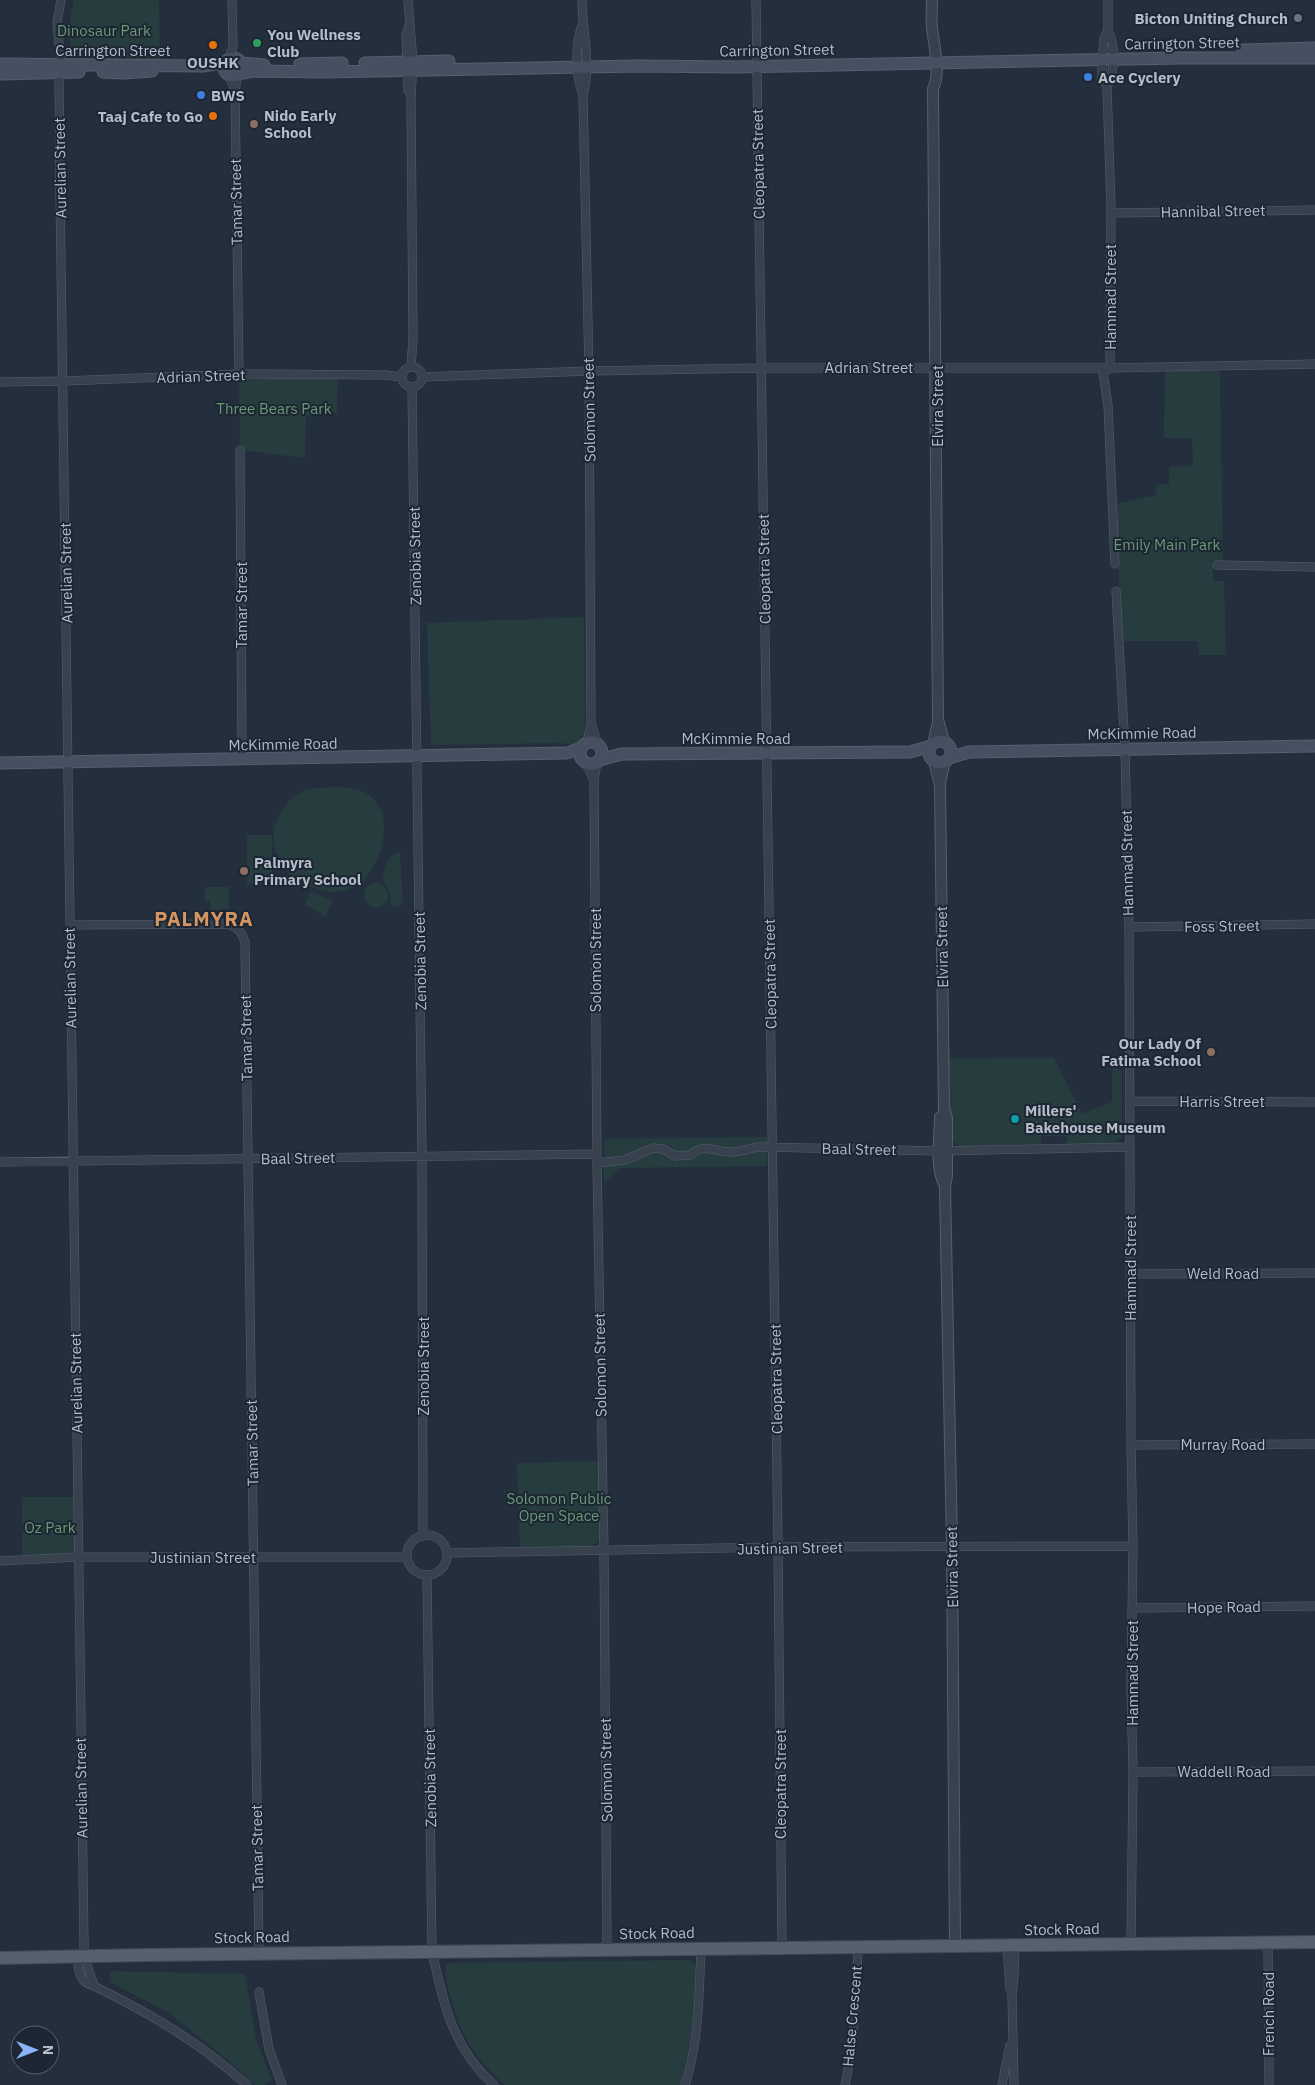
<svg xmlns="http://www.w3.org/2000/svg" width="1315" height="2085" viewBox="0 0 1315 2085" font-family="'IBM Plex Sans',sans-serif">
	<rect width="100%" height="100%" fill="#242f3e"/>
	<path fill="#263c3f" d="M74,0H159L160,60H137L124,57L108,61L95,60L88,55H74C65,40 70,17 74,0Z
		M1165,371H1220L1223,561H1213V581H1224L1226,655H1199L1198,641H1121L1116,504L1156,495L1157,485L1169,484V467L1193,466L1192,438H1164Z
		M239,374H338L337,412L306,416L305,458L240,450Z
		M584,617L585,735L581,736L578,743L573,745L561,743L431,745L427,623Z
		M337,787C348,788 360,788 369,795C396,814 382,861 363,881C355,889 343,892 332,892C292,890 258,849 281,812C286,805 291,797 299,793C310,787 325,788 337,787Z
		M247,835H272V884H247Z
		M400,853L403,902L399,908L391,906L390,893L383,879C385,867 387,854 400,853Z
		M364 895a12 12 0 1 1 24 0a12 12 0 1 1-24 0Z
		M205,887H229V909L210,910V901H205Z
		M311,891L333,901L325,917L305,904Z
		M1054,1058L1082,1114L1112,1102V1068L1122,1070V1133L1121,1138L1111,1144L1067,1145V1136H1041V1145L960,1146L951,1140L949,1136L948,1059Z
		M767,1137V1166L619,1168L604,1183V1139Z
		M598,1461L600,1534L598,1542L590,1547L520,1549L517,1463Z
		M22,1497H77L78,1557L22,1561Z
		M690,1960L696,1966C695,2007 691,2046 680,2085H505C477,2061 460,2035 451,1999C448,1987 445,1977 446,1966L450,1963Z
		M110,1971L245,1974L256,2039L272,2080L265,2085H255L224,2057L169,2013L110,1982Z"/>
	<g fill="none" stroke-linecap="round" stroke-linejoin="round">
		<g stroke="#565f6c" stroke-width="9">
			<path id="minor" d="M61,0L57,22L61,65L59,73L60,191L84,1943V1956L94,1986
				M408,0L413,62L411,97L413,339L411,367
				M582,0C582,31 592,64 583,95L589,371L591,724L587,743
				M756,0L778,1547L782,1948
				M1108,0V30L1104,38L1102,59V78L1107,87L1111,206L1110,368L1103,373L1108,405L1115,564
				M582,25C575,45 575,75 583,95
				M228,60L233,46L232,0
				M229,75L234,88
				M238,75L235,90L239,374
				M1107,87C1115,72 1116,45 1108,30
				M408,91L406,35L409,26
				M1111,213L1315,210
				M402 377a10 10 0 1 1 20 0a10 10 0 1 1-20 0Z
				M423,377L589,371L761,368H1110L1315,364
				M0,382L64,381L239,374L386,375L402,377
				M412,387L422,1156L423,1536
				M240,450L242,760
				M1217,565L1315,567
				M1116,591L1125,748L1129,927L1131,1445L1133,1546L1131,1686L1133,1772L1131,1944
				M592,726L598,745
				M597,762L594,780L597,1163L604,1552L607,1950
				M586,763L594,780
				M70,925L226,924C238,927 241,931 245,942L259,1954
				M1129,927L1315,924
				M1129,1101L1315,1102
				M0,1162L597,1154
				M597,1163L625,1160L653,1148L663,1149L675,1156L691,1155C701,1142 719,1153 732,1152C741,1152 750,1148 759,1147L940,1151L1129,1147
				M1130,1274L1315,1273
				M1131,1445L1315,1444
				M407 1555a20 20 0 1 1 40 0a20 20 0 1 1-40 0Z
				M447,1553L778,1547L1133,1546
				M0,1561L78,1557H407
				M427,1575L432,1952C444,2004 452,2048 494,2085
				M1132,1608L1315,1606
				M1133,1772L1315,1771
				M1268,1943L1269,2085
				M1007,1946L1010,1989
				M84,1956L78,1966C80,1977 83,1983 94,1986C151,2014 199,2042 247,2085
				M259,1992L269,2049L282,2085
				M685,2085C699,2041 699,1995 701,1949
				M845,2085C855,2040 856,1994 858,1948
				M1002,2085L1010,2045
				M1014,2085L1012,1996L1014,1976L1015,1946"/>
		</g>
		<g stroke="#565f6c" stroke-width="12">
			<path id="tertiary" d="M932,0C932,9 931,19 932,28C934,46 941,72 933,89L938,722L933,744
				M939,723L944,742
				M934,761L940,785L944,1109L947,1118V1176L945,1187L952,1546L955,1947
				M940,782L945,761
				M940,1117C940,1136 935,1163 943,1182"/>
		</g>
		<g stroke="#565f6c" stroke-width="13">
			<path id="secondary" d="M1243,50L1315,48
				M224 67a9 9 0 1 1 18 0a9 9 0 1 1-18 0Z
				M241,63L264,65
				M365,63L449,61
				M0,64L203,66L226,62
				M300,64L342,63
				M103,72L123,73L152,71
				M0,74L79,72
				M239,74L254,71L323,72L638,66L737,67L1180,58H1315
				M929 752a11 11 0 1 1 22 0a11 11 0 1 1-22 0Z
				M580 753a11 11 0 1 1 22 0a11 11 0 1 1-22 0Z
				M949,758L969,752L1315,746
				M600,760L621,754L910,752L931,746
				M0,763L567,753L581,748"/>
		</g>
		<g stroke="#414a57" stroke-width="14">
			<path id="primary" d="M0,1958L146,1955L1315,1942"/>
		</g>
		<use href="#minor" stroke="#38414e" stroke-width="8"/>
		<use href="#tertiary" stroke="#38414e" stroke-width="10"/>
		<use href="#secondary" stroke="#465061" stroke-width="11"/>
		<use href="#primary" stroke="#56606e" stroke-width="12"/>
	</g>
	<circle fill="#6b7280" stroke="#1d2633" stroke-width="2" cx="1298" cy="18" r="5"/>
	<circle fill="#2e9e5b" stroke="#1d2633" stroke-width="2" cx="257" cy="43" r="5"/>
	<g fill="#e8710a" stroke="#1d2633" stroke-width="2">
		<circle cx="213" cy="45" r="5"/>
		<circle cx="213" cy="116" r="5"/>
	</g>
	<g fill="#3f7fe0" stroke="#1d2633" stroke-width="2">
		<circle cx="1088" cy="77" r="5"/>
		<circle cx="201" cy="95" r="5"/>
	</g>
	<g fill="#8d6e63" stroke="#1d2633" stroke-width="2">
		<circle cx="254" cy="124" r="5"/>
		<circle cx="244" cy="871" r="5"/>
		<circle cx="1211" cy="1052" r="5"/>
	</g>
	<circle fill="#0f9aa8" stroke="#1d2633" stroke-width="2" cx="1015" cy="1119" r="5"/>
	<g text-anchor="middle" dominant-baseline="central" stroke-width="4" stroke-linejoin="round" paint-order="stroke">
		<g font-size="15" font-weight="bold" fill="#b4bcc9" stroke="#1d2633" text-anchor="start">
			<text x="1288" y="18" text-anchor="end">Bicton Uniting Church</text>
			<text x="267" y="34">You Wellness<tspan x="267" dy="17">Club</tspan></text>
			<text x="213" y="62" text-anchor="middle">OUSHK</text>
			<text x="1098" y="77">Ace Cyclery</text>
			<text x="211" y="95">BWS</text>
			<text x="264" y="115">Nido Early<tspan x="264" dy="17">School</tspan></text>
			<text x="203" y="116" text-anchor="end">Taaj Cafe to Go</text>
			<text x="254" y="862">Palmyra<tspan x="254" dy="17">Primary School</tspan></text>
			<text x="1201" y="1043" text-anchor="end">Our Lady Of<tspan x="1201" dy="17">Fatima School</tspan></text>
			<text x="1025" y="1110">Millers'<tspan x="1025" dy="17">Bakehouse Museum</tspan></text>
		</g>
		<g font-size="15" fill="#6b9a76" stroke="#1d2633">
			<text x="104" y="30">Dinosaur Park</text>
			<text x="274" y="408">Three Bears Park</text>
			<text x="1167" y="544">Emily Main Park</text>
			<text x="559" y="1498">Solomon Public<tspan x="559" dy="17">Open Space</tspan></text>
			<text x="50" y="1527">Oz Park</text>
		</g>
		<g font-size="15" fill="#b4bcc9" stroke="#1d2633">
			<text transform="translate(1182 43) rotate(-1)">Carrington Street</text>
			<text x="113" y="50">Carrington Street</text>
			<text transform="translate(777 50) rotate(-1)">Carrington Street</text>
			<text transform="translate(758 164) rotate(-91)">Cleopatra Street</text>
			<text transform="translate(60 168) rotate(-91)">Aurelian Street</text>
			<text transform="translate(236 202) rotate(-91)">Tamar Street</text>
			<text transform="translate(1213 211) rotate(-1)">Hannibal Street</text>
			<text transform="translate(1110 297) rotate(-90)">Hammad Street</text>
			<text x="869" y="367">Adrian Street</text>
			<text transform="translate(201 376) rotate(-2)">Adrian Street</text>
			<text transform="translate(937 406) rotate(-90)">Elvira Street</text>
			<text transform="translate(589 410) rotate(-91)">Solomon Street</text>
			<text transform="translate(415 556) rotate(-91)">Zenobia Street</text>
			<text transform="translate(764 569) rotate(-91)">Cleopatra Street</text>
			<text transform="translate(66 573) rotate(-91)">Aurelian Street</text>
			<text transform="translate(241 605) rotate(-90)">Tamar Street</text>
			<text transform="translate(1142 733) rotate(-1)">McKimmie Road</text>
			<text x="736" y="738">McKimmie Road</text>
			<text transform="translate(283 744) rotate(-1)">McKimmie Road</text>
			<text transform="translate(1127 863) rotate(-91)">Hammad Street</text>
			<text transform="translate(1222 926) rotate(-1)">Foss Street</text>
			<text transform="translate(942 947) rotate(-91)">Elvira Street</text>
			<text transform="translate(595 960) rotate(-90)">Solomon Street</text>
			<text transform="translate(420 961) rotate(-91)">Zenobia Street</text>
			<text transform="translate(770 974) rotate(-91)">Cleopatra Street</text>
			<text transform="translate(70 978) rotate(-91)">Aurelian Street</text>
			<text transform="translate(246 1038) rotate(-91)">Tamar Street</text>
			<text x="1222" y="1101">Harris Street</text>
			<text transform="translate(859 1149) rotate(1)">Baal Street</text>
			<text transform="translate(298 1158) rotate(-1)">Baal Street</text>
			<text transform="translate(1130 1268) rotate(-90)">Hammad Street</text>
			<text x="1223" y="1273">Weld Road</text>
			<text transform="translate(600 1365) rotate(-91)">Solomon Street</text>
			<text transform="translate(423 1366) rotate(-90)">Zenobia Street</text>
			<text transform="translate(776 1379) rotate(-91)">Cleopatra Street</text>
			<text transform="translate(76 1383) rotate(-91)">Aurelian Street</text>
			<text transform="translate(252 1443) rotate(-91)">Tamar Street</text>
			<text x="1223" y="1444">Murray Road</text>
			<text transform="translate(790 1548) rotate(-1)">Justinian Street</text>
			<text x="203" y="1557">Justinian Street</text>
			<text transform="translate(952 1567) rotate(-91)">Elvira Street</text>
			<text transform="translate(1224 1607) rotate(-1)">Hope Road</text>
			<text transform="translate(1132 1673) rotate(-90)">Hammad Street</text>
			<text transform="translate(606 1770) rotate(-91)">Solomon Street</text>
			<text x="1224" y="1771">Waddell Road</text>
			<text transform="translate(430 1778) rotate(-91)">Zenobia Street</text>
			<text transform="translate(780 1784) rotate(-90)">Cleopatra Street</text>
			<text transform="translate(81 1788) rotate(-91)">Aurelian Street</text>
			<text transform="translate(257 1848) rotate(-91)">Tamar Street</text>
			<text transform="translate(1062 1929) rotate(-1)">Stock Road</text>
			<text transform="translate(657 1933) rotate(-1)">Stock Road</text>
			<text transform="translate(252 1937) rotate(-1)">Stock Road</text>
			<text transform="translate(1268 2014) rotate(-90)">French Road</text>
			<text transform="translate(852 2016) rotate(-85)">Halse Crescent</text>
		</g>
		<g font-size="20" font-weight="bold" letter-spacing="1" fill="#d59563" stroke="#1d2633">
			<text x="204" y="918">PALMYRA</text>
		</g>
	</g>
	<g transform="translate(35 2050) rotate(90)"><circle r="24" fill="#1d2633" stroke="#59626f"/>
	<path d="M0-4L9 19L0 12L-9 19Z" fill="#8ab4f8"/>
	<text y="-8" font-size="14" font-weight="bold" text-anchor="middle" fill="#b4bcc9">N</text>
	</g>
</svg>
